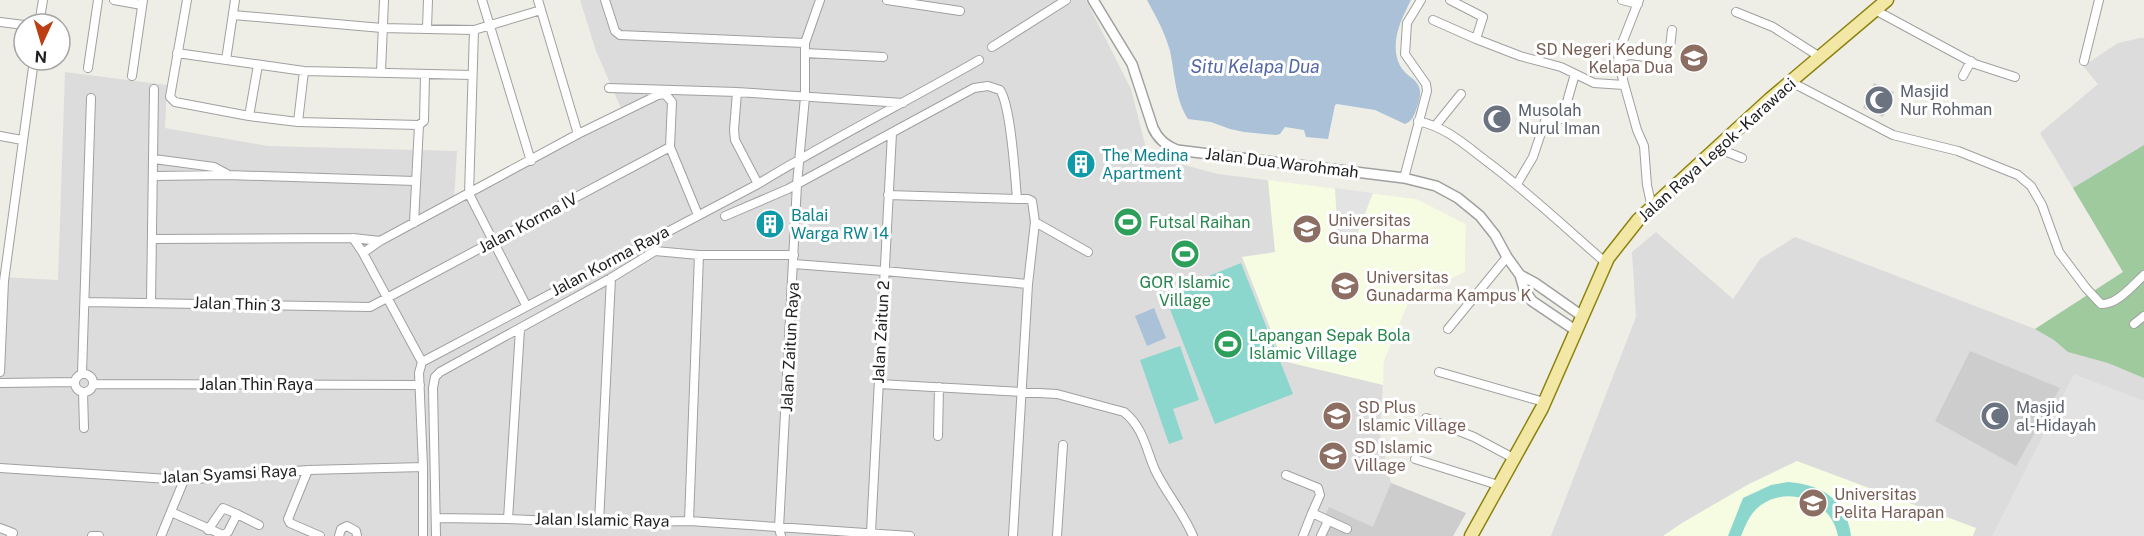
<svg xmlns="http://www.w3.org/2000/svg" width="2144" height="536" viewBox="0 0 2144 536" font-family="'Public Sans',sans-serif">
	<rect width="100%" height="100%" fill="#eeeee6"/>
	<path fill="#dddcdc" d="M580,0H1086L1131,89L1146,148L1173,162L1218,174L1417,199L1466,224L1465,272L1410,299L1384,361L1380,434L1391,483L1466,513L1453,536H0V277L58,280L65,72L167,85L165,128L268,146L457,151L454,201L623,113L596,51Z
		M2140,38H2144V536H1551L1636,317L1632,252L1656,232L1733,299L1760,259L1795,237L2035,329L2123,272L2040,133L2098,84L2083,66L2118,43Z"/>
	<path fill="#f5fce1" d="M1268,180L1417,199L1466,224L1465,272L1410,299L1384,361L1383,385L1283,361L1242,257L1275,252Z
		M1797,461L1976,528L1973,536H1663L1682,523L1749,484Z"/>
	<path fill="#cdcdcd" d="M1874,83L1894,92L1883,117L1863,108Z
		M1970,351L2060,388L2016,466L1935,421Z
		M1391,483L1466,513L1453,536H1316L1329,507L1373,527Z"/>
	<path fill="#9fca9e" d="M2144,145V378L2108,363L2068,352L2054,340L2035,329L2123,272L2073,188Z"/>
	<path fill="#8bd6cd" d="M1241,263L1293,394L1215,424L1164,294Z
		M1180,346L1199,400L1173,409L1183,439L1169,444L1140,360Z
		M1788,482C1822,485 1846,499 1851,536H1838C1832,501 1789,485 1761,505C1750,513 1746,524 1741,536H1728L1743,498L1771,485Z"/>
	<path fill="#e3e3e3" d="M1335,188L1373,193L1356,237L1338,239Z
		M2074,374L2144,401V536H1992Z"/>
	<path fill="#aac1d8" d="M1147,0H1411C1402,18 1392,37 1397,58C1404,84 1430,74 1416,110C1414,116 1412,121 1405,124L1375,110L1337,104L1335,105L1328,139L1306,137L1304,130L1285,127L1280,134L1276,135L1244,132L1230,129L1211,122L1188,119C1175,99 1175,74 1170,51C1164,30 1157,19 1147,0Z
		M1154,308L1166,338L1147,346L1135,316Z"/>
	<g fill="none" stroke-linecap="round" stroke-linejoin="round">
		<g stroke="#a0a0a0" stroke-width="10">
			<path id="minor" d="M114,0L142,5
				M187,0L170,97L175,102L249,116L298,122L419,125L424,121L425,75
				M482,0L531,161
				M538,0L578,134
				M605,0L615,31L620,35L805,43
				M887,0L960,11
				M1450,0L1483,17L1476,39L1520,56L1561,67L1594,83L1624,85
				M1622,0L1638,4
				M1639,0L1619,51L1618,62L1637,130L1644,146L1647,185L1652,208
				M1875,10L1975,64L2015,77
				M1736,12L1773,27L1820,57
				M233,15L382,28L474,30L541,10
				M1433,20L1476,39
				M0,22L24,25
				M39,24L43,0
				M427,28L428,0
				M474,30L469,194L526,305
				M992,47L1066,0
				M177,53L304,71L472,75
				M805,53L883,57
				M226,60L235,0
				M2084,61L2099,0
				M1618,62L1627,55C1636,55 1661,61 1667,55C1671,50 1671,36 1672,30
				M88,68L98,0
				M381,72L384,0
				M132,76L143,0
				M1963,76L1971,61
				M1791,82L1893,135L1958,151L2018,175L2031,186L2042,205L2059,252L2086,288L2101,304C2117,305 2133,285 2144,275
				M609,88L737,92L903,103
				M737,92L734,130L735,140L758,184
				M665,94L672,102L670,147L698,215
				M249,116L258,65
				M1418,121C1448,128 1465,145 1489,163C1530,194 1567,229 1606,263
				M298,122L304,71
				M1436,125L1461,94
				M0,136L22,140
				M1717,148L1742,158
				M154,159L214,167L227,174
				M153,176L228,175L415,181
				M1404,178L1427,91L1426,84L1405,54L1407,23L1421,0
				M1517,184L1533,157L1545,121L1562,119L1575,74
				M888,195L1017,199
				M725,216L788,189L974,88L988,86L1000,90C1011,106 1015,176 1017,199H1028L1032,201L1035,222L1028,284L1013,536
				M1035,222L1088,252
				M414,223L419,125
				M353,238L363,253L422,362
				M152,239L353,238L380,241
				M363,253L380,241L578,134L658,95L665,94
				M794,264L884,271L1028,284
				M85,302L370,307L670,147
				M151,302L154,89
				M2134,324L2144,316
				M1448,329L1507,257
				M422,362L758,184C830,140 906,102 979,60
				M422,362L419,373L423,467V536
				M0,372L4,281L34,60
				M1439,372L1544,402
				M82,373L91,98
				M75 383a9 9 0 1 1 18 0a9 9 0 1 1-18 0Z
				M0,383L74,382
				M93,384L420,385
				M879,384L1057,394L1124,412C1143,427 1146,449 1155,470C1166,493 1183,512 1193,536
				M83,392L84,428
				M1426,418L1474,437L1515,459
				M938,436L939,387
				M1415,459L1498,485
				M0,468L184,480L308,470L423,467
				M308,470L288,519L290,523L320,536
				M1286,475L1318,488L1320,495L1312,513
				M171,512L223,535L228,532L237,514L223,508L208,530
				M237,514L259,525
				M437,518L508,519L599,523L689,521L910,536
				M508,519L520,329
				M689,521L699,255
				M599,523L611,278
				M0,528L13,533L11,536
				M871,532L892,133
				M92,536H99
				M161,536L184,480
				M339,536L341,529L347,526L356,531L357,536
				M436,536L433,388L435,377L440,372L611,278L655,251L699,255H794
				M781,536L779,528L797,184L805,97V43L820,0
				M1057,536L1063,445
				M1303,536L1312,513L1347,529
				M1321,536L1328,521"/>
		</g>
		<g stroke="#a0a0a0" stroke-width="12">
			<path id="tertiary" d="M1093,0L1132,64L1153,128C1158,139 1165,145 1177,150L1404,178L1436,186L1458,198L1480,216L1495,235L1507,257L1520,275L1524,289L1532,301L1575,330
				M1520,275L1535,283L1582,316"/>
		</g>
		<g stroke="#8b830e" stroke-width="15">
			<path id="primary" d="M1471,536L1542,408L1608,258L1638,220L1770,99L1887,0"/>
		</g>
		<use href="#minor" stroke="#fff" stroke-width="8"/>
		<use href="#tertiary" stroke="#fff" stroke-width="9"/>
		<use href="#primary" stroke="#f3e7a6" stroke-width="12"/>
	</g>
	<defs>
		<g id="school-disc" transform="scale(1.5)"><circle r="9.5" fill="#8d6e63" stroke="#fff"/><path d="M0-5L7-2L0 1L-7-2ZM-4 1L0 2.5L4 1V4Q0 6-4 4Z" fill="#fff"/></g>
		<g id="mosque-disc" transform="scale(1.5)"><circle r="9.5" fill="#6b7280" stroke="#fff"/><path d="M3.5-4.9A6 6 0 1 0 3.5 4.9A5 5 0 1 1 3.5-4.9Z" fill="#fff"/></g>
		<g id="building-disc" transform="scale(1.5)"><circle r="9.5" fill="#0f9aa8" stroke="#fff"/><path d="M-4-6H4V6H1V3H-1V6H-4ZM-2.5-4.3h1.7v1.8h-1.7ZM.8-4.3h1.7v1.8H.8ZM-2.5-1h1.7V.8h-1.7ZM.8-1h1.7V.8H.8Z" fill="#fff"/></g>
		<g id="stadium-disc" transform="scale(1.5)"><circle r="9.5" fill="#2e9e5b" stroke="#fff"/><path d="M0-5a6.5 5 0 1 0 0 10a6.5 5 0 1 0 0-10ZM-3.5-1.8h7v3.6h-7Z" fill="#fff"/></g>
		<g id="university-disc" transform="scale(1.5)"><circle r="9.5" fill="#8d6e63" stroke="#fff"/><path d="M0-5L7-2L0 1L-7-2ZM-4 1L0 2.5L4 1V4Q0 6-4 4Z" fill="#fff"/></g>
	</defs>
	<g fill-rule="evenodd">
		<use href="#school-disc" x="1694" y="58"/>
		<use href="#mosque-disc" x="1879" y="100"/>
		<use href="#mosque-disc" x="1497" y="119"/>
		<use href="#building-disc" x="1081" y="164"/>
		<use href="#stadium-disc" x="1128" y="222"/>
		<use href="#building-disc" x="770" y="224"/>
		<use href="#university-disc" x="1307" y="229"/>
		<use href="#stadium-disc" x="1185" y="254"/>
		<use href="#university-disc" x="1345" y="286"/>
		<use href="#stadium-disc" x="1228" y="344"/>
		<use href="#school-disc" x="1337" y="416"/>
		<use href="#mosque-disc" x="1995" y="416"/>
		<use href="#school-disc" x="1333" y="456"/>
		<use href="#university-disc" x="1813" y="503"/>
	</g>
	<g text-anchor="middle" dominant-baseline="central" stroke-width="6" stroke-linejoin="round" paint-order="stroke">
		<g font-size="16" fill="#785e54" stroke="#fff" text-anchor="start">
			<text x="1673" y="49" text-anchor="end">SD Negeri Kedung<tspan x="1673" dy="18">Kelapa Dua</tspan></text>
			<text x="1328" y="220">Universitas<tspan x="1328" dy="18">Guna Dharma</tspan></text>
			<text x="1366" y="277">Universitas<tspan x="1366" dy="18">Gunadarma Kampus K</tspan></text>
			<text x="1358" y="407">SD Plus<tspan x="1358" dy="18">Islamic Village</tspan></text>
			<text x="1354" y="447">SD Islamic<tspan x="1354" dy="18">Village</tspan></text>
			<text x="1834" y="494">Universitas<tspan x="1834" dy="18">Pelita Harapan</tspan></text>
		</g>
		<g font-size="16" fill="#5b616d" stroke="#fff" text-anchor="start">
			<text x="1900" y="91">Masjid<tspan x="1900" dy="18">Nur Rohman</tspan></text>
			<text x="1518" y="110">Musolah<tspan x="1518" dy="18">Nurul Iman</tspan></text>
			<text x="2016" y="407">Masjid<tspan x="2016" dy="18">al-Hidayah</tspan></text>
		</g>
		<g font-size="16" fill="#1f1f1f" stroke="#fff">
			<text transform="translate(1717 150) rotate(-42)">Jalan Raya Legok - Karawaci</text>
			<text transform="translate(1282 163) rotate(7)">Jalan Dua Warohmah</text>
			<text transform="translate(528 223) rotate(-28)">Jalan Korma IV</text>
			<text transform="translate(610 261) rotate(-28)">Jalan Korma Raya</text>
			<text transform="translate(237 304) rotate(2)">Jalan Thin 3</text>
			<text transform="translate(881 332) rotate(-87)">Jalan Zaitun 2</text>
			<text transform="translate(790 347) rotate(-87)">Jalan Zaitun Raya</text>
			<text x="256" y="384">Jalan Thin Raya</text>
			<text transform="translate(229 474) rotate(-3)">Jalan Syamsi Raya</text>
			<text transform="translate(602 520) rotate(1)">Jalan Islamic Raya</text>
		</g>
		<g font-size="16" fill="#0d838f" stroke="#fff" text-anchor="start">
			<text x="1102" y="155">The Medina<tspan x="1102" dy="18">Apartment</tspan></text>
			<text x="791" y="215">Balai<tspan x="791" dy="18">Warga RW 14</tspan></text>
		</g>
		<g font-size="16" fill="#27864d" stroke="#fff" text-anchor="start">
			<text x="1149" y="222">Futsal Raihan</text>
			<text x="1185" y="282" text-anchor="middle">GOR Islamic<tspan x="1185" dy="18">Village</tspan></text>
			<text x="1249" y="335">Lapangan Sepak Bola<tspan x="1249" dy="18">Islamic Village</tspan></text>
		</g>
		<g font-size="18" font-style="italic" fill="#5367a6" stroke="#fff">
			<text x="1255" y="66">Situ Kelapa Dua</text>
		</g>
	</g>
	<g transform="translate(42 42) rotate(184)"><circle r="28" fill="#ffffff" stroke="#a5a5a5" stroke-width="1.5"/>
	<path d="M0-4.5L10 22L0 15L-10 22Z" fill="#bb3f12"/>
	<text y="-9" font-size="16" font-weight="bold" text-anchor="middle" fill="#1f1f1f">N</text>
	</g>
</svg>
